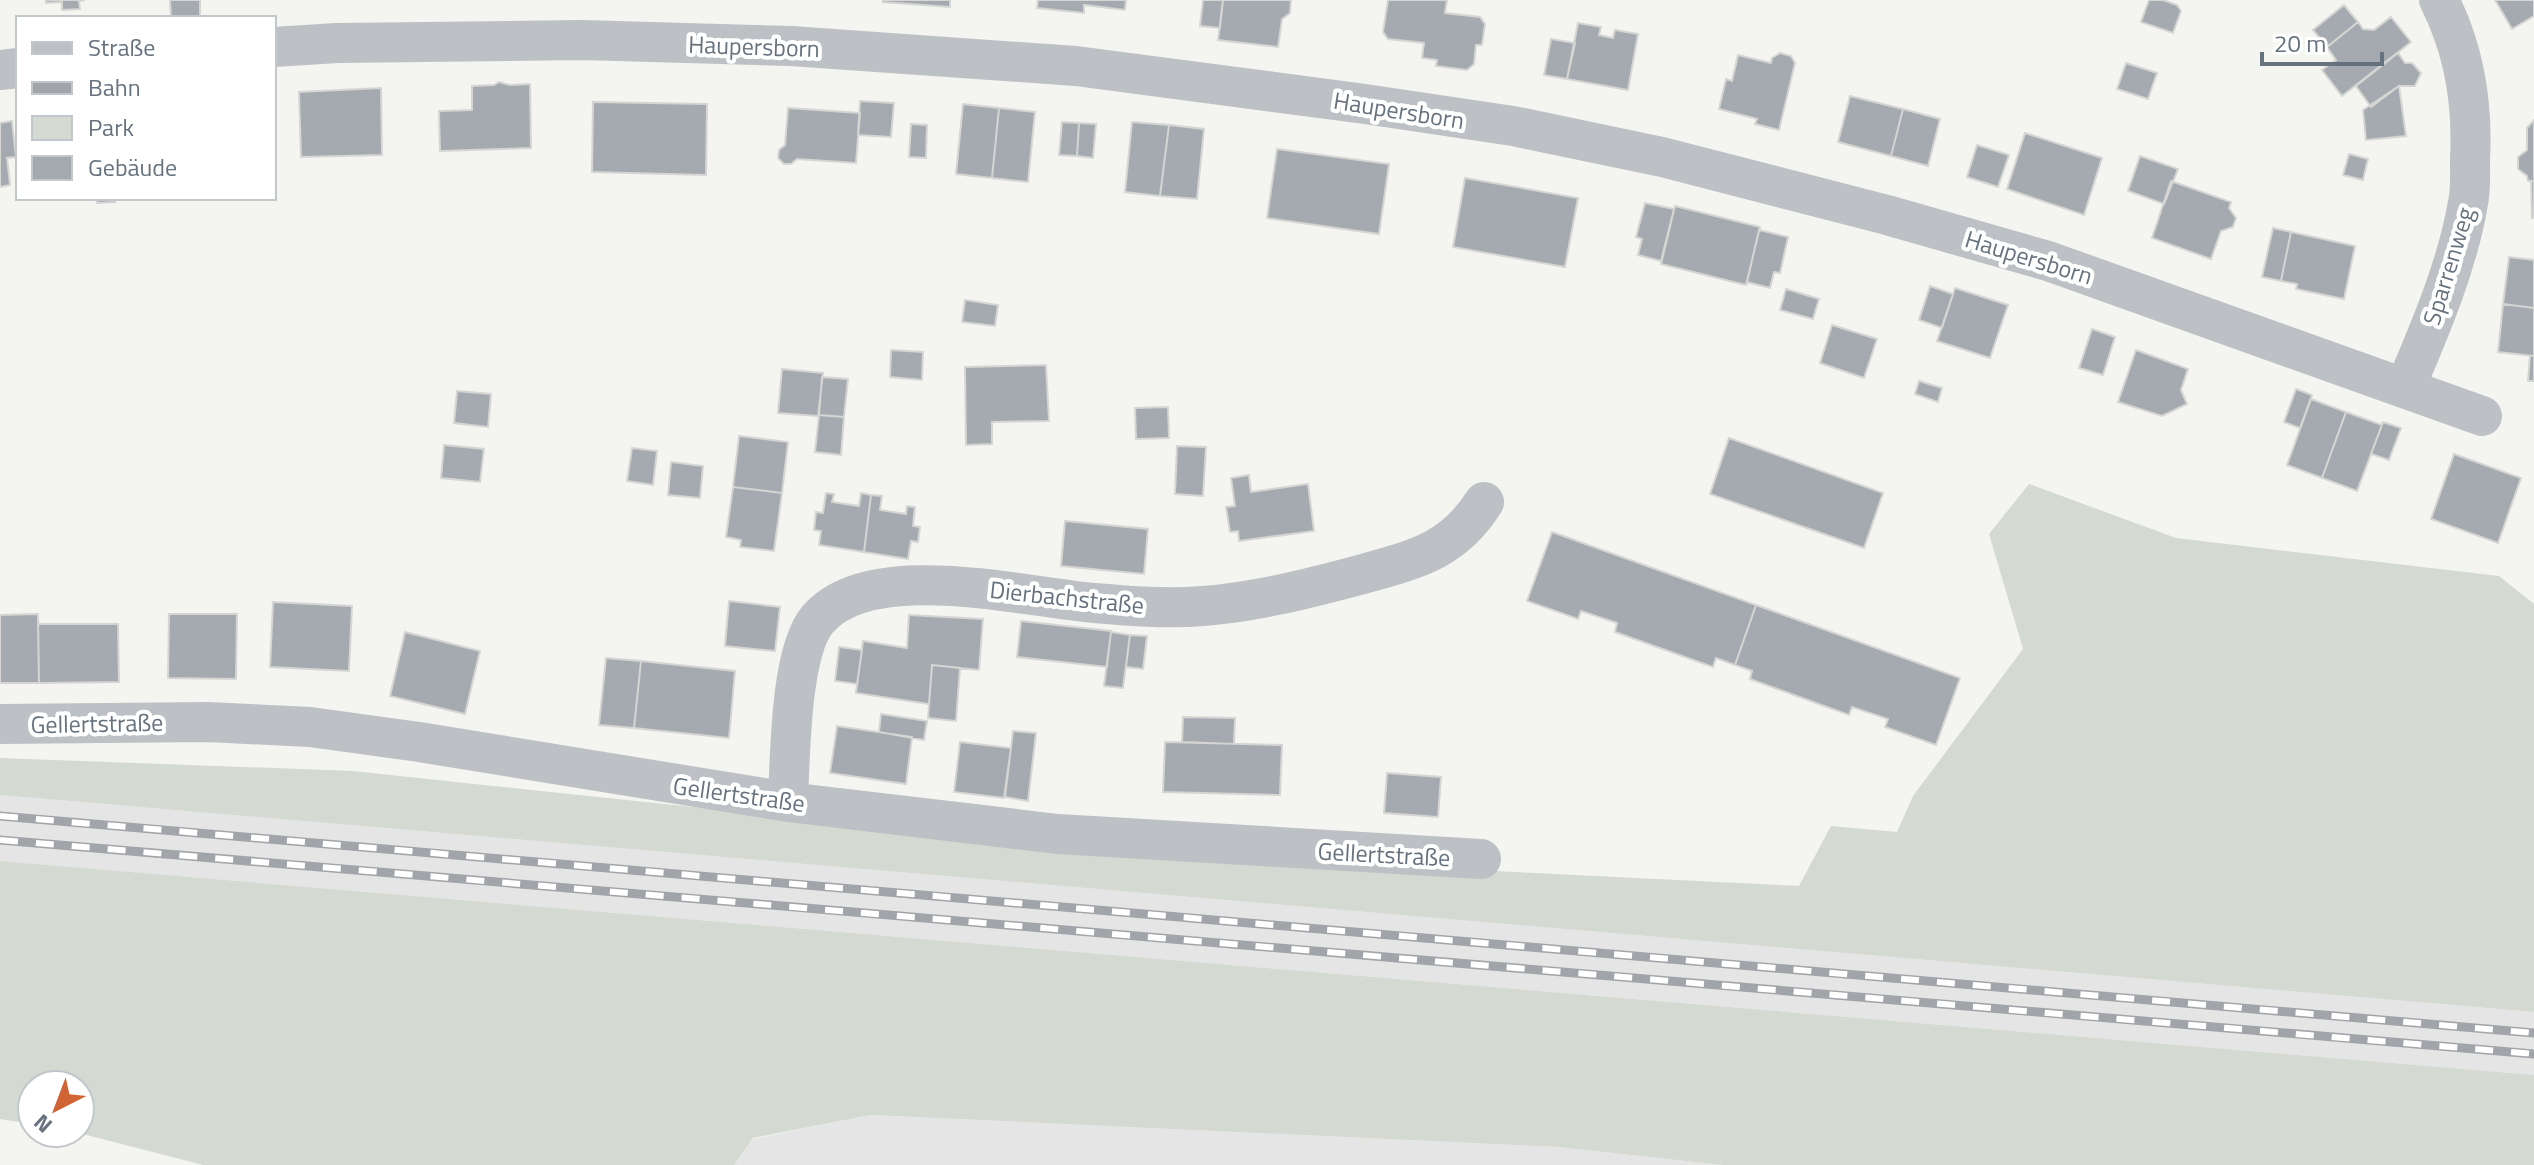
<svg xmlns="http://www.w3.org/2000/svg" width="2534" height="1165" viewBox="0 0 2534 1165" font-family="'Titillium Web',sans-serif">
	<rect width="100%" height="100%" fill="#f4f4f0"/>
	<path fill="#e4e5e4" d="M0,795L2534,1012V1075L0,861Z
		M871,1115L1558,1147L1722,1165H734L753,1139Z"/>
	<path fill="#d4dad2" d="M2029,484L2176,538L2499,576L2534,604V1012L0,795V758L353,771L1127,853L1799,886L1831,826L1897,832L1913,796L2023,649L1989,534Z
		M0,861L2534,1075V1165H1722L1558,1147L871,1115L753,1138L734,1165H203L79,1133L80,1085H32V1124L0,1119Z"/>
	<path fill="#a4aab0" stroke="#d5d5d3" stroke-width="2" d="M46,0H85L79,1L80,9L62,10V2L46,3Z
		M170,0H200V18H171Z
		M883,0H950V7L883,2Z
		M1038,0H1126L1125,10L1084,5V13L1037,8Z
		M1203,0H1223L1220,28L1200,26Z
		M1223,0H1291L1290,13L1282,19L1278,47L1218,40Z
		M1388,0H1447L1445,13L1480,17L1485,24L1482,45H1476L1474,64L1467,70L1436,66L1437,60L1422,58L1424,43L1388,39L1383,32Z
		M2149,0H2163L2177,5L2181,11L2173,33L2141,22Z
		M2495,0H2534V16L2512,29Z
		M2344,5L2358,22L2327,47L2313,30Z
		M2391,17L2411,42L2342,96L2322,70L2336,60L2327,47L2358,22L2363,29L2374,30Z
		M1578,23L1601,27L1599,35L1613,38L1615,30L1638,34L1628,90L1567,79Z
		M1551,39L1575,43L1567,79L1544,75Z
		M1780,53L1791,56L1795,63L1779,130L1755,124L1757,119L1719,109L1726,79L1732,81L1738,55L1771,63L1772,58Z
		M2398,53L2405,63H2412L2421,73L2415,86H2399L2371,107L2356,86Z
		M2126,63L2157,73L2148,99L2117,89Z
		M499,82L510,85L530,84L531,148L440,151L439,111L472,110V86L494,85Z
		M2399,86L2406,136L2366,140L2363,110Z
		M381,88L382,155L301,157L299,92Z
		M1850,96L1903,109L1891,156L1838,142Z
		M860,101L894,103L891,137L858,135Z
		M593,102L707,104L706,175L592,172Z
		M963,104L999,108L992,178L956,174Z
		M788,108L860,113L856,163L797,159L791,164H784L778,158L779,150L785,145Z
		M999,108L1035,112L1028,182L992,178Z
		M1903,109L1940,119L1928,166L1891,156Z
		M2534,120V181H2528L2527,176L2518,169V157L2527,150V128Z
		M12,121L16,157L7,158L10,185L0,187V123Z
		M1062,122L1079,123L1077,156L1059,155Z
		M1132,122L1169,125L1160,196L1125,192Z
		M1079,123L1096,124L1093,158L1077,156Z
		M911,124L927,125L926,158L909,157Z
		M1169,125L1204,129L1197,199L1160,196Z
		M2025,133L2102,158L2084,215L2007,189Z
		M1977,145L2009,155L1998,187L1967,177Z
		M1277,149L1389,164L1379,234L1267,218Z
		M2349,154L2368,159L2363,180L2343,175Z
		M2140,156L2178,169L2164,204L2128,191Z
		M1465,178L1578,198L1565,267L1453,247Z
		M2171,181L2231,202L2229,208L2236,218L2233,227L2221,231L2211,259L2152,238Z
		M2531,181H2534V218H2532Z
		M97,198H115V202L97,203Z
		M1645,203L1674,209L1661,261L1638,255L1642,239L1636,237Z
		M1675,206L1760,227L1746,285L1661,264Z
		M2273,228L2291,232L2281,281L2262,277Z
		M1759,230L1788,237L1780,273L1774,272L1770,288L1747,282Z
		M2291,232L2355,246L2344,299L2296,289L2297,284L2281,281Z
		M2509,257L2534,260V308L2503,304Z
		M1930,286L1953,294L1942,328L1919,320Z
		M1955,288L2008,305L1990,358L1937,341Z
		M1786,289L1819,299L1813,319L1780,310Z
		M965,300L998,305L995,326L962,322Z
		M2503,304L2534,308V356L2498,352Z
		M1832,325L1877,339L1864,378L1820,363Z
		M2092,329L2115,337L2103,375L2079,368Z
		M891,350L923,352L922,380L890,377Z
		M2136,350L2188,369L2181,390L2187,404L2162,416L2118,402Z
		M2530,356H2534V381H2528Z
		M1046,365L1049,421L992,422V444L966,445L965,367Z
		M782,369L823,373L818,416L778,413Z
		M822,377L848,379L844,417L819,415Z
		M1919,381L1942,388L1938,402L1915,394Z
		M2296,389L2312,395L2300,428L2284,422Z
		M457,391L491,394L488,427L454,423Z
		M2311,399L2346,412L2322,478L2287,465Z
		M1168,407L1169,438L1136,439L1135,408Z
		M2346,412L2382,425L2357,491L2322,478Z
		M819,415L844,417L841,455L815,452Z
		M2383,422L2401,428L2389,460L2371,454Z
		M739,436L788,442L782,493L733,487Z
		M1729,438L1883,493L1864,548L1710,494Z
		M444,445L484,449L480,482L441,478Z
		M1177,446L1206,447L1203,496L1175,494Z
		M632,448L657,451L653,485L627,481Z
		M2454,454L2521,478L2498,543L2431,519Z
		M671,462L703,466L700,498L668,495Z
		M1249,475L1251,492L1308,484L1314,531L1239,541L1238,531L1230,532L1226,507L1235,506L1231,478Z
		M733,487L782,493L774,551L740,547L741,540L726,537Z
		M826,493L834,494L832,502L859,506L861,493L871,495L864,552L819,545L821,531L814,530L816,512L823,513Z
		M871,495L882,496L880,510L906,514L907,506L915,507L913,526L920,527L918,542L911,541L908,559L864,552Z
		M1065,521L1148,529L1144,574L1061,566Z
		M1552,532L1756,605L1735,665L1716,658L1713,667L1615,632L1617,623L1581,611L1578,619L1527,601Z
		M729,601L780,607L775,651L725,646Z
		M273,602L352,606L349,671L270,667Z
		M1756,605L1960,678L1936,745L1885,727L1888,719L1852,707L1849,715L1750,679L1752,671L1735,665Z
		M38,614L39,683H0V615Z
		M169,614H237L236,679L168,678Z
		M909,615L983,619L979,670L932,665L929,704L856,693L863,641L907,648Z
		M1021,621L1111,631L1107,667L1017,657Z
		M38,624H118L119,682L39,683Z
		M405,632L480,651L465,714L390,696Z
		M1111,632L1130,635L1123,688L1104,686Z
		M1130,635L1147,636L1143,669L1126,667Z
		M839,647L862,650L857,684L835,681Z
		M606,658L641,661L634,728L599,725Z
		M641,661L735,671L729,738L634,728Z
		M932,665L960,668L956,721L928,718Z
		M881,714L927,721L924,740L879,732Z
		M1183,717L1235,718L1234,744L1182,742Z
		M837,726L912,737L906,784L830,773Z
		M1013,731L1036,733L1028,801L1005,797Z
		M960,742L1011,748L1004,798L954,792Z
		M1165,742L1282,745L1280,795L1163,792Z
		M1387,773L1441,777L1438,817L1384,813Z"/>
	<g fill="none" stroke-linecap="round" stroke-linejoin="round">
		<path stroke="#bdc0c4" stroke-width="40" d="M274,47L337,43L582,40L791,46L1076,66L1365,104L1513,126L1662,157L1887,215L2048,261L2482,416
			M0,70L18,68
			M2405,388C2430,329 2457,267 2468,203C2471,189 2470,174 2470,160C2473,104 2465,51 2439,0
			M0,724L208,722L310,727L419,742L788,802L1058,834L1481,859
			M788,802C790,759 790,651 818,619C871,558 1023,597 1094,603C1129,606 1167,609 1203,606C1256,602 1311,588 1363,574C1416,559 1453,551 1484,502"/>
		<g stroke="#a1a5aa" stroke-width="9">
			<path id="rail" d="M0,816L2534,1033
				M0,840L2534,1054"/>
		</g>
		<use href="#rail" stroke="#fff" stroke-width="6" stroke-dasharray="18" stroke-linecap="butt"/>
	</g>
	<g text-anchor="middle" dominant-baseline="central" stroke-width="8" stroke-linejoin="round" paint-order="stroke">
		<g font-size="24" fill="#66727e" stroke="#fff">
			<text transform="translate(754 46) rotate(2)">Haupersborn</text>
			<text transform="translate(1399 110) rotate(9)">Haupersborn</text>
			<text transform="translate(2029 257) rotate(17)">Haupersborn</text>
			<text transform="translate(2448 266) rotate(-73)">Sparrenweg</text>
			<text transform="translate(1067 597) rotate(6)">Dierbachstraße</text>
			<text transform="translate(97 723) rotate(-1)">Gellertstraße</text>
			<text transform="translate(739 794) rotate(8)">Gellertstraße</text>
			<text transform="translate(1384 854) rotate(3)">Gellertstraße</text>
		</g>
	</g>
	<rect x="16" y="16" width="260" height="184" fill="#ffffff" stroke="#c2c7cb" stroke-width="2"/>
	<rect x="32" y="42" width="40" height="12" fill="#bdc0c4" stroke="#c2c7cb" stroke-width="2"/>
	<text x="88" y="56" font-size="24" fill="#66727e">Straße</text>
	<rect x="32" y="82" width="40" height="12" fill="#a1a5aa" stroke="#c2c7cb" stroke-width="2"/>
	<text x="88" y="96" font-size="24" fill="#66727e">Bahn</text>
	<rect x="32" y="116" width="40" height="24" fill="#d4dad2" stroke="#c2c7cb" stroke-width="2"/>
	<text x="88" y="136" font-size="24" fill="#66727e">Park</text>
	<rect x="32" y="156" width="40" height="24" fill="#a4aab0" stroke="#c2c7cb" stroke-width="2"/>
	<text x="88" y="176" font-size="24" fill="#66727e">Gebäude</text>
	<g transform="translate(56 1109) rotate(222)"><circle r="38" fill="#ffffff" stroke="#c2c7cb" stroke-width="2"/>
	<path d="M0-6L14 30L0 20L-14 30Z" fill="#d06434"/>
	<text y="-12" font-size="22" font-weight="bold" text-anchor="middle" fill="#66727e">N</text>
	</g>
	<path d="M2262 52v12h120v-12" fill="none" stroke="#66727e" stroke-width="4"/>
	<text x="2274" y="52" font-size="24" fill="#66727e" stroke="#ffffff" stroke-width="6" paint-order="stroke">20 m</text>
</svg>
